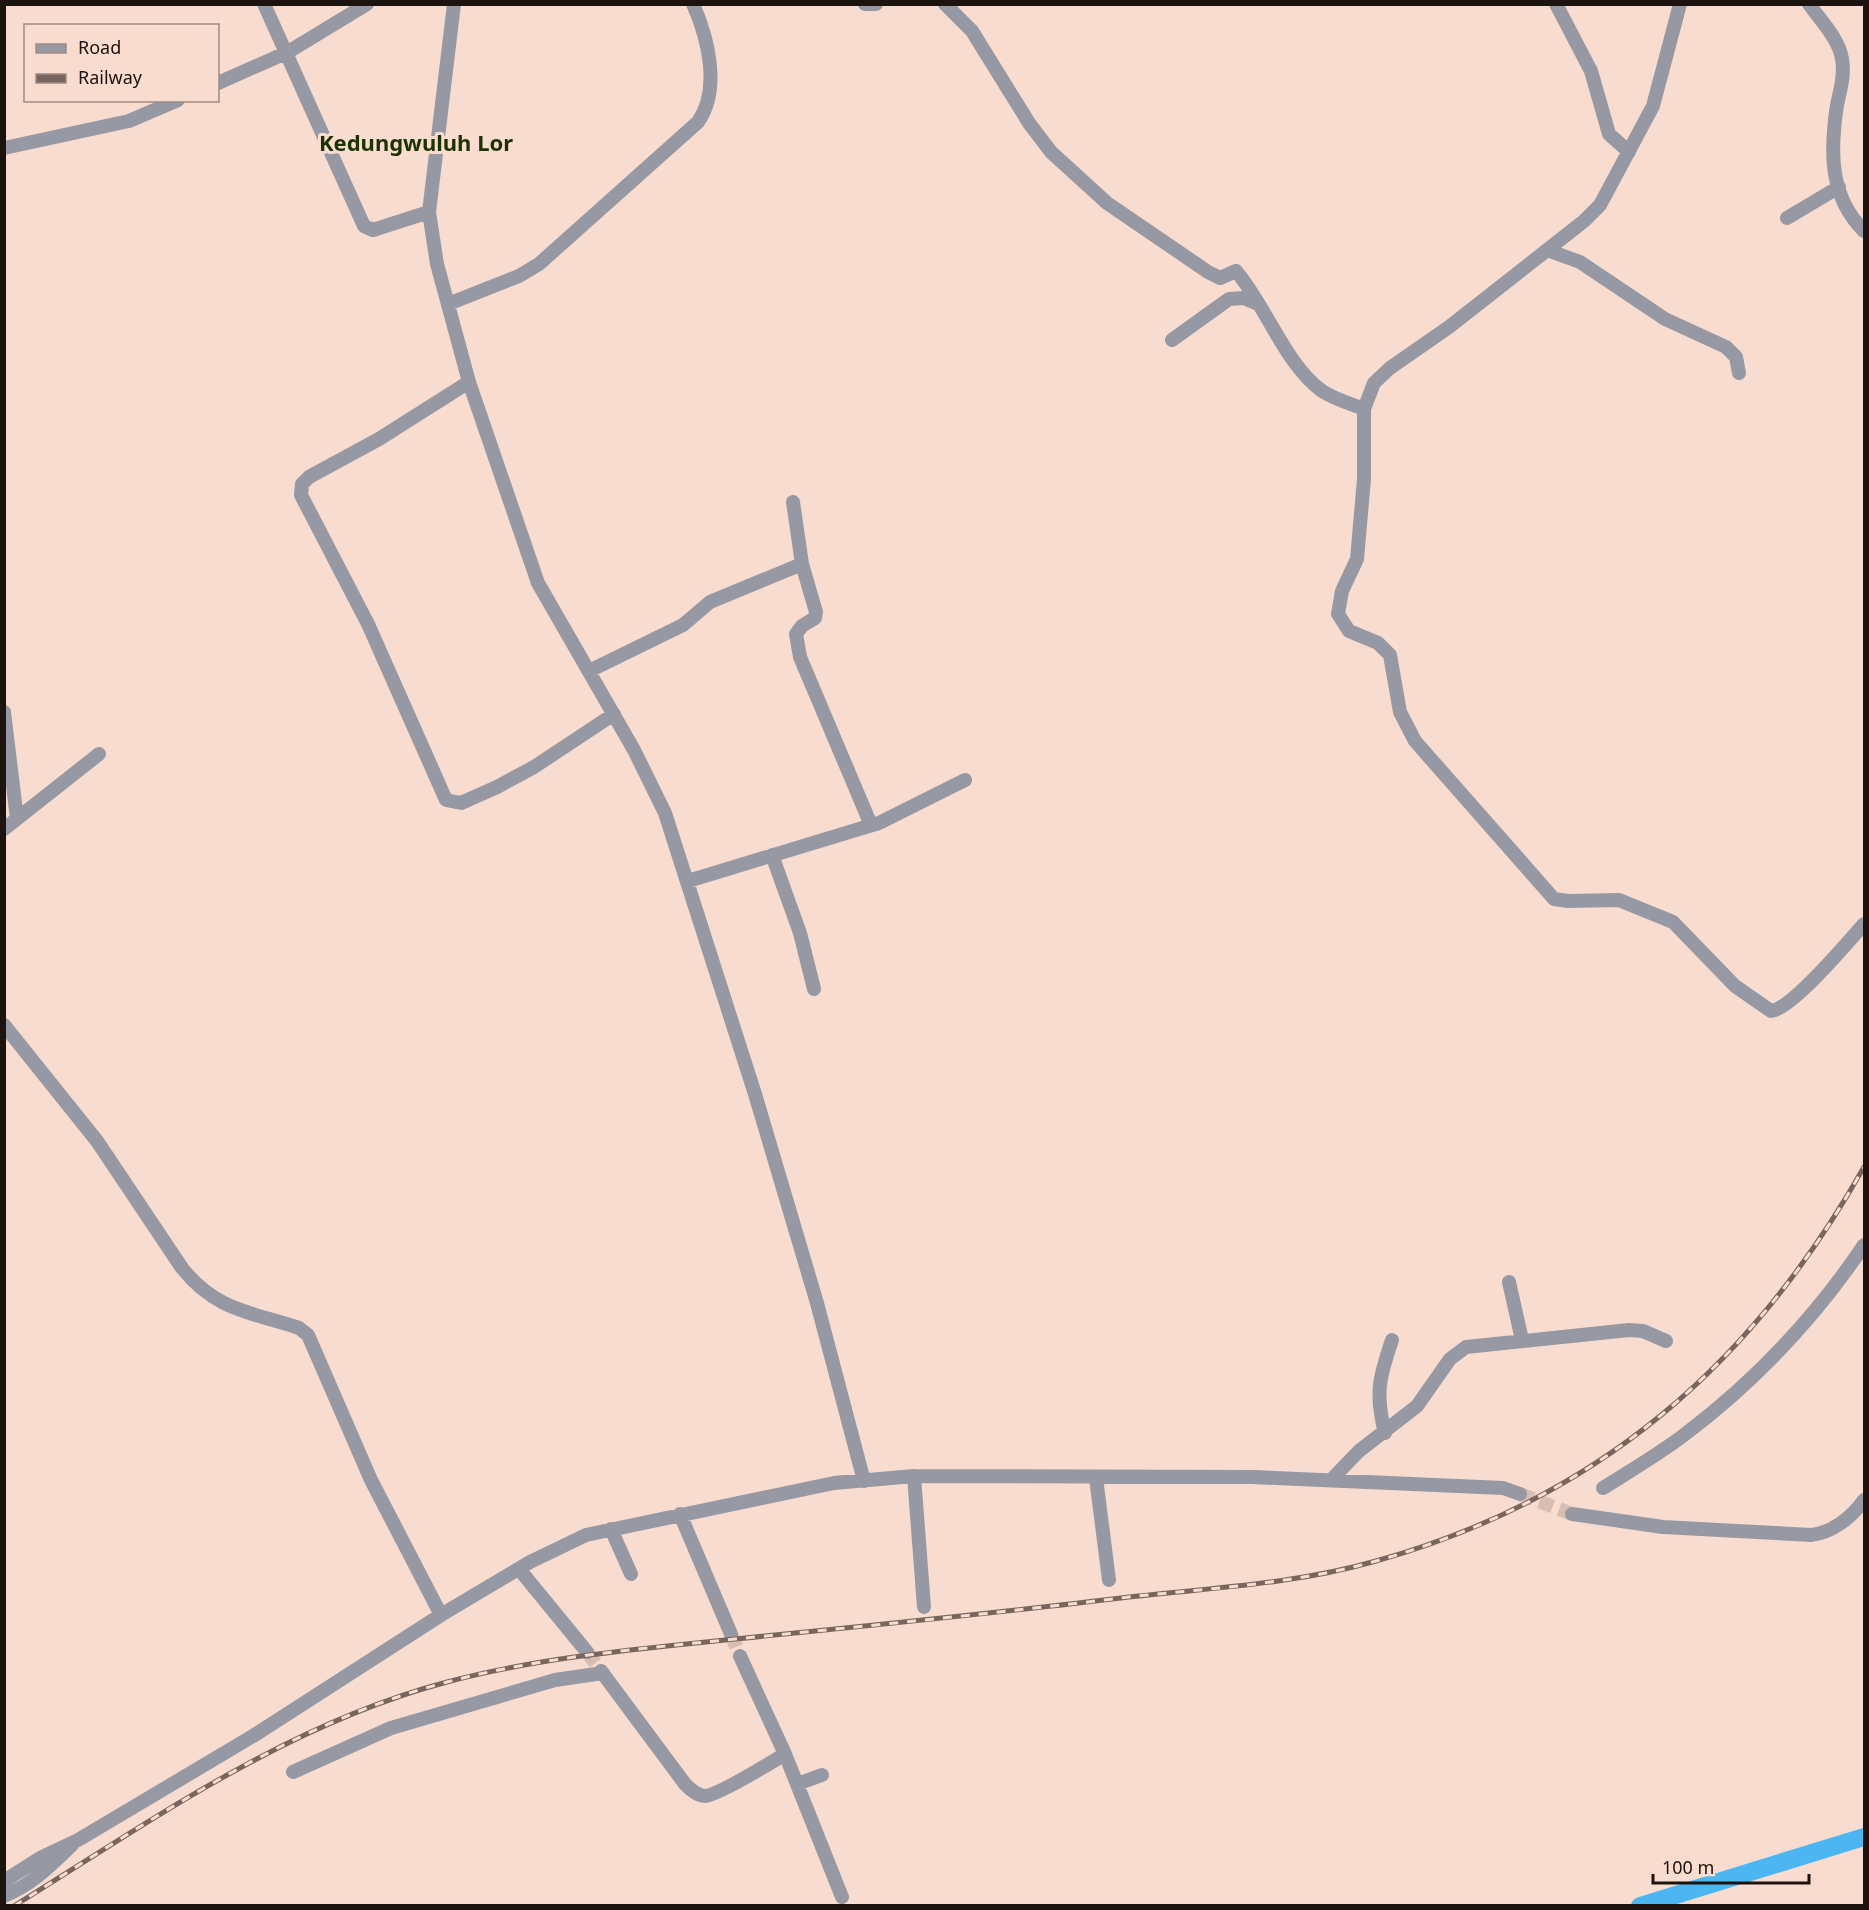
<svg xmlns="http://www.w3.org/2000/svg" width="1869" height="1910" viewBox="0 0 1869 1910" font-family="'Noto Sans',sans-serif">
	<rect width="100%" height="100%" fill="#f8dccf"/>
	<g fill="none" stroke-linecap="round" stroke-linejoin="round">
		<path stroke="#4bb6f2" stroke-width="18" d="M1640,1906L1864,1837"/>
		<path stroke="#d7beb2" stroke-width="14" stroke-dasharray="14 7" stroke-linecap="butt" d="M1520,1494L1572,1514
			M731,1634L740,1656
			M587,1652L601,1671"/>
		<path stroke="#9699a4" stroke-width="14" d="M264,4L364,226L373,230L429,212
			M454,4L429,212L437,264L469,382L538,583L634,750L665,813L755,1094L817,1303L864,1481
			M865,4H876
			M945,4L972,31L1029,123L1051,152L1107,203L1208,272L1220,278L1236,271C1266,306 1285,364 1322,391C1334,399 1351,404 1364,409
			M1556,4L1591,71L1609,134L1629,152
			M1680,4L1653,106L1600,205L1584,221L1449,327L1390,368L1374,383L1364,409V479L1357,559L1342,591L1338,614L1349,631L1378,643L1390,655L1400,712L1415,741L1554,899L1568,901L1619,900L1673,922L1735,986L1771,1011C1792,1009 1848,942 1864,924
			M1809,4C1821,21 1839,39 1842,59C1845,74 1840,91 1837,105C1830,151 1829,196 1864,231
			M218,83L288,52L367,4
			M4,148L129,121L178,100
			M1787,218L1839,187
			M1547,250L1580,262L1665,319L1726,347L1736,357L1739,373
			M448,304L519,276L539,264L698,122C721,89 708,38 693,4
			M1172,340L1229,299L1244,298L1258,304
			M469,382L379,439L309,477L302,484L301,495L368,624L446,800L461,803L497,787L534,767L614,714
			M793,502L802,564L816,612L815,618L802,626L796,634L800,657L871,825
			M589,671L683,625L710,602L802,564
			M4,712L17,819
			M4,829L99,754
			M772,855L800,933L814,989
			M688,881L879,823L965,780
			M4,1025L97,1141L182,1268C216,1311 251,1312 299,1328L308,1335L371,1480L441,1615
			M1509,1282L1522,1340
			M1385,1433C1375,1394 1379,1378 1392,1340
			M914,1476L924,1607
			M1096,1478L1109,1580
			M1333,1478L1359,1451L1417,1406L1450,1359L1466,1347L1629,1330L1643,1331L1666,1341
			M1603,1488C1630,1471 1659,1454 1684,1435C1754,1382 1815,1318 1864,1245
			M680,1514L731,1634
			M1572,1514L1663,1527L1811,1535C1832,1533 1852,1517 1864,1500
			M611,1529L631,1574
			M519,1569L587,1652
			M740,1656L785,1754L842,1897
			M601,1671L685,1784C690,1789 697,1796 705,1796C719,1795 770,1763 785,1754
			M293,1772L391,1728L555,1680L603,1673
			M797,1784L822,1775
			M4,1881L42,1857L78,1840L253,1736L441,1615L530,1562L586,1535L834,1483L914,1476L1252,1477L1503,1488L1520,1494
			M4,1896C33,1884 50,1866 72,1845"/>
		<g stroke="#78665e" stroke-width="5">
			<path id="rail" d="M14,1906C152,1820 288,1724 447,1682C542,1657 638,1649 735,1639C867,1626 998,1613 1129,1597C1211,1588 1296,1584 1376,1561C1598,1499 1752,1365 1864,1167"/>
		</g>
		<use href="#rail" stroke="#f8dccf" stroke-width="3" stroke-dasharray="9" stroke-linecap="butt"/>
	</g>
	<g text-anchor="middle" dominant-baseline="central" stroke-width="6" stroke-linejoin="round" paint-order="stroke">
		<g font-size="22" font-weight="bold" fill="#1c3200" stroke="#f8dccf">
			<text x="416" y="142">Kedungwuluh Lor</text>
		</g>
	</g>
	<rect width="1869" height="1910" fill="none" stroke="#1c120e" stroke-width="12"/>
	<rect x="24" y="24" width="195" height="78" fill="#f8dccf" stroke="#a08b82" stroke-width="1.5"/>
	<rect x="36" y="44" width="30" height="9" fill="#9699a4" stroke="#a08b82" stroke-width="1.5"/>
	<text x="78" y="54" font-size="18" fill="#1c120e">Road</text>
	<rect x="36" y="74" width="30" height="9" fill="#78665e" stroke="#a08b82" stroke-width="1.5"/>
	<text x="78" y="84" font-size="18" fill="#1c120e">Railway</text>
	<path d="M1653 1874v9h156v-9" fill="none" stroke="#1c120e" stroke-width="3"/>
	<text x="1662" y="1874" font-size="18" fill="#1c120e" stroke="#f8dccf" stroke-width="4.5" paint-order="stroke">100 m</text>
</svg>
